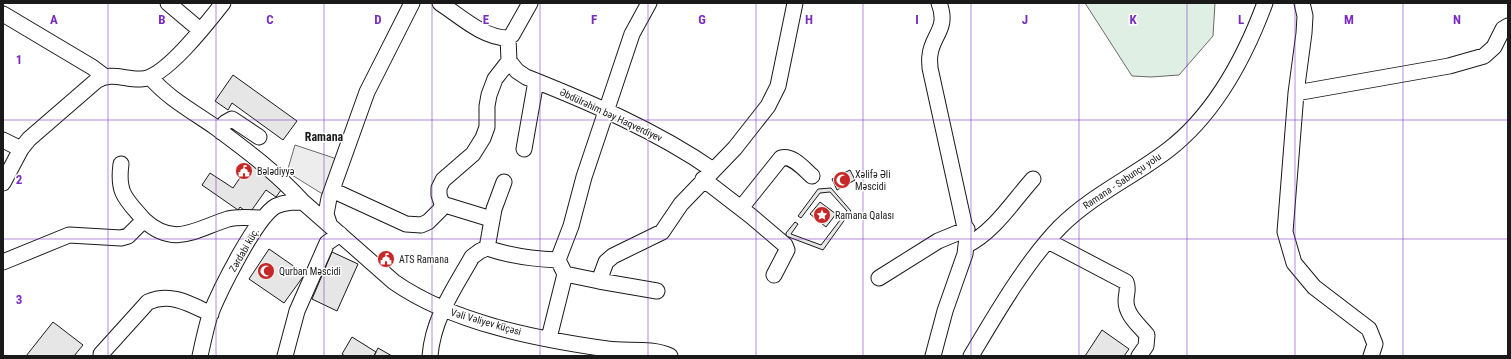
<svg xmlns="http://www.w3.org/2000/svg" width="1511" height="359" viewBox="0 0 1511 359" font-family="'Roboto Condensed',sans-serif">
	<rect width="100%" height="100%" fill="#fff"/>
	<path fill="#e0efe3" stroke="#6a6a6a" d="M1085,3H1215L1213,36L1179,75L1151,77L1132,76Z"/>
	<path fill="#ededed" stroke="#6a6a6a" d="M295,145L343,161L329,198L287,172Z"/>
	<path fill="#e6e6e6" stroke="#1a1a1a" d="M233,75L297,121L283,140L232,103L228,110L215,101Z
		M250,163L284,186L276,197L266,190L249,214L240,207L238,210L202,185L210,173L233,188Z
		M850,170L855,180L837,190L832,179Z
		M831,188L851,211L823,250L786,236V233L795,222L798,224L791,234L821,245L847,211L830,192L820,193L801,218L798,216L818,189Z
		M820,202L836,214L826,227L810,214Z
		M269,249L305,274L284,303L249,279Z
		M332,252L358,264L337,311L312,299Z
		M53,322L83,345L74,356H26Z
		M1102,330L1129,349L1124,356H1085Z
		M352,337L376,352L374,356H345L342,354Z
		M378,348L392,356H374Z"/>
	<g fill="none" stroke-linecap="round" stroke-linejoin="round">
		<g stroke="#1a1a1a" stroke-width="17">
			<path id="minor" d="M168,3L200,30
				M440,3C460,16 483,38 508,38
				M1302,3L1305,16L1304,33L1296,93L1285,232L1294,263L1314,287L1369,329L1375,344L1371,356
				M3,14L92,67L104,76
				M508,38L512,35L530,3
				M509,61L517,71L526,77C589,102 657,131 713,170
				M150,77C168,98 192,111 215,127C246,150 277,173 303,202
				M1296,93L1449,66L1484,56L1494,47L1503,29L1508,26
				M221,132L225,123L232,119L259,137
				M3,140L21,149
				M524,149L536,81
				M121,164C117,194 126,199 144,220
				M703,179L751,216L785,245L787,250L774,275
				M3,183L21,149L29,139L96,81C111,71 125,80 141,79C164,79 209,21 223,3
				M332,190L406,224L421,225L428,222L441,209L442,204L439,195V188L443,180L473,154L483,138L487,127V106L489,95L495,79L509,61L508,38
				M442,204L491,219
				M741,208L781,158C793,155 804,169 812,176
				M329,223L326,214L329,198L367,92L412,3
				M1048,241L1126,282C1129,290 1126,293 1126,301C1126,315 1139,325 1147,335L1146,346L1139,356
				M967,245C994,232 1013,201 1033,179
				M487,248C510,256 534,259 558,260
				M3,262L69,235L121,238L128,236L144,220C174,248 196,229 228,219C239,216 252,218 263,218
				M565,274L558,260L571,226L584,177L632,34L649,3
				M879,278L938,241L967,229
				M599,281L657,291
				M549,338L565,274L599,281L606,262L613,256L662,232L681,204L735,148L768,106L778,86L795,3
				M101,354L148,302C171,292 190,304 211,314
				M200,356C203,342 206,328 210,315C219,292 256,217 276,206C285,202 293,202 303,202L394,282C453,323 537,339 607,349C627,352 651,347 670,356
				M285,356L297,311L327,243L340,234
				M430,356C433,318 454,289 472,257L480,251L487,248L494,209L504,182
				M933,356L945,311L965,254L967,237L930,68C930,64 929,59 930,55C932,35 949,29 939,3
				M971,356C996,314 1026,262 1060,227C1092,195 1133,177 1168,150C1215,114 1245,57 1265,3"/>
		</g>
		<use href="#minor" stroke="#fff" stroke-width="15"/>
	</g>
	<path fill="none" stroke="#7b2cbf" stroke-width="1" stroke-opacity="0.55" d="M108,3V356M216,3V356M324,3V356M432,3V356M540,3V356M648,3V356M756,3V356M863,3V356M971,3V356M1079,3V356M1187,3V356M1295,3V356M1403,3V356M3,120H1508M3,239H1508"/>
	<defs>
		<g id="civic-disc" transform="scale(0.9)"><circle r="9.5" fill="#c62828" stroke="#fff"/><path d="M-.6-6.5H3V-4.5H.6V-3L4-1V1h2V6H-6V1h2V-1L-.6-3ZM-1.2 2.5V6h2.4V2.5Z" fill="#fff"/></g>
		<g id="mosque-disc" transform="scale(0.9)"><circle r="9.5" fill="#c62828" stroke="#fff"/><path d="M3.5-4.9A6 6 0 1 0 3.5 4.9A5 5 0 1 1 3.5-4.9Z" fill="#fff"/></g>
		<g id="sight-disc" transform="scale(0.9)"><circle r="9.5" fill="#c62828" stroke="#fff"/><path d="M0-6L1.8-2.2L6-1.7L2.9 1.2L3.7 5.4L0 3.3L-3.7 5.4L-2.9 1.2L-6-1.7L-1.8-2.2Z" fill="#fff"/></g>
	</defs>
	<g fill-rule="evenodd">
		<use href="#civic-disc" x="244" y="171"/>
		<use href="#mosque-disc" x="842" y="180"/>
		<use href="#sight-disc" x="822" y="215"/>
		<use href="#civic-disc" x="386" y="259"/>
		<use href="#mosque-disc" x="266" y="271"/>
	</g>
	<g text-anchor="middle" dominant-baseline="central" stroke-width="3" stroke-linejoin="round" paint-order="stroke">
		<g font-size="10" fill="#1a1a1a" stroke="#fff">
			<text transform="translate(611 115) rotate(25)">Əbdülrəhim bəy Haqverdiyev</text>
			<text transform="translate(1122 181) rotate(-34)">Ramana - Sabunçu yolu</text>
			<text transform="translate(244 250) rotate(-60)">Zərdabi küç.</text>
			<text transform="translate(486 322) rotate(16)">Vəli Vəliyev küçəsi</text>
		</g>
		<g font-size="10" fill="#1a1a1a" stroke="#fff" text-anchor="start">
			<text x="257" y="171">Bələdiyyə</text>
			<text x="855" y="174">Xəlifə Əli<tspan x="855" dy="12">Məscidi</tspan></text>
			<text x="835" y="215">Ramana Qalası</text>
			<text x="399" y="259">ATS Ramana</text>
			<text x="279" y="271">Qurban Məscidi</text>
		</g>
		<g font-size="12" font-weight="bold" fill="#1a1a1a" stroke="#fff">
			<text x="324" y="137">Ramana</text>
		</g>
	</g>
	<g font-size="13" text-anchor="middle" font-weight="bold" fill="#7b2cbf" stroke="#fff" stroke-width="3" stroke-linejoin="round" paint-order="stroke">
		<text x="54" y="24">A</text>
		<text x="162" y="24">B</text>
		<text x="270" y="24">C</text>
		<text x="378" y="24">D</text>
		<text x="486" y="24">E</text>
		<text x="594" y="24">F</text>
		<text x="702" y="24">G</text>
		<text x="809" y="24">H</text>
		<text x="917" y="24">I</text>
		<text x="1025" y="24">J</text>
		<text x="1133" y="24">K</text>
		<text x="1241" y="24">L</text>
		<text x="1349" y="24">M</text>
		<text x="1457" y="24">N</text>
		<text x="19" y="64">1</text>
		<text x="19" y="184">2</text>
		<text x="19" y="304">3</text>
	</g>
	<rect width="1511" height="359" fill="none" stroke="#1a1a1a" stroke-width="8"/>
</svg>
